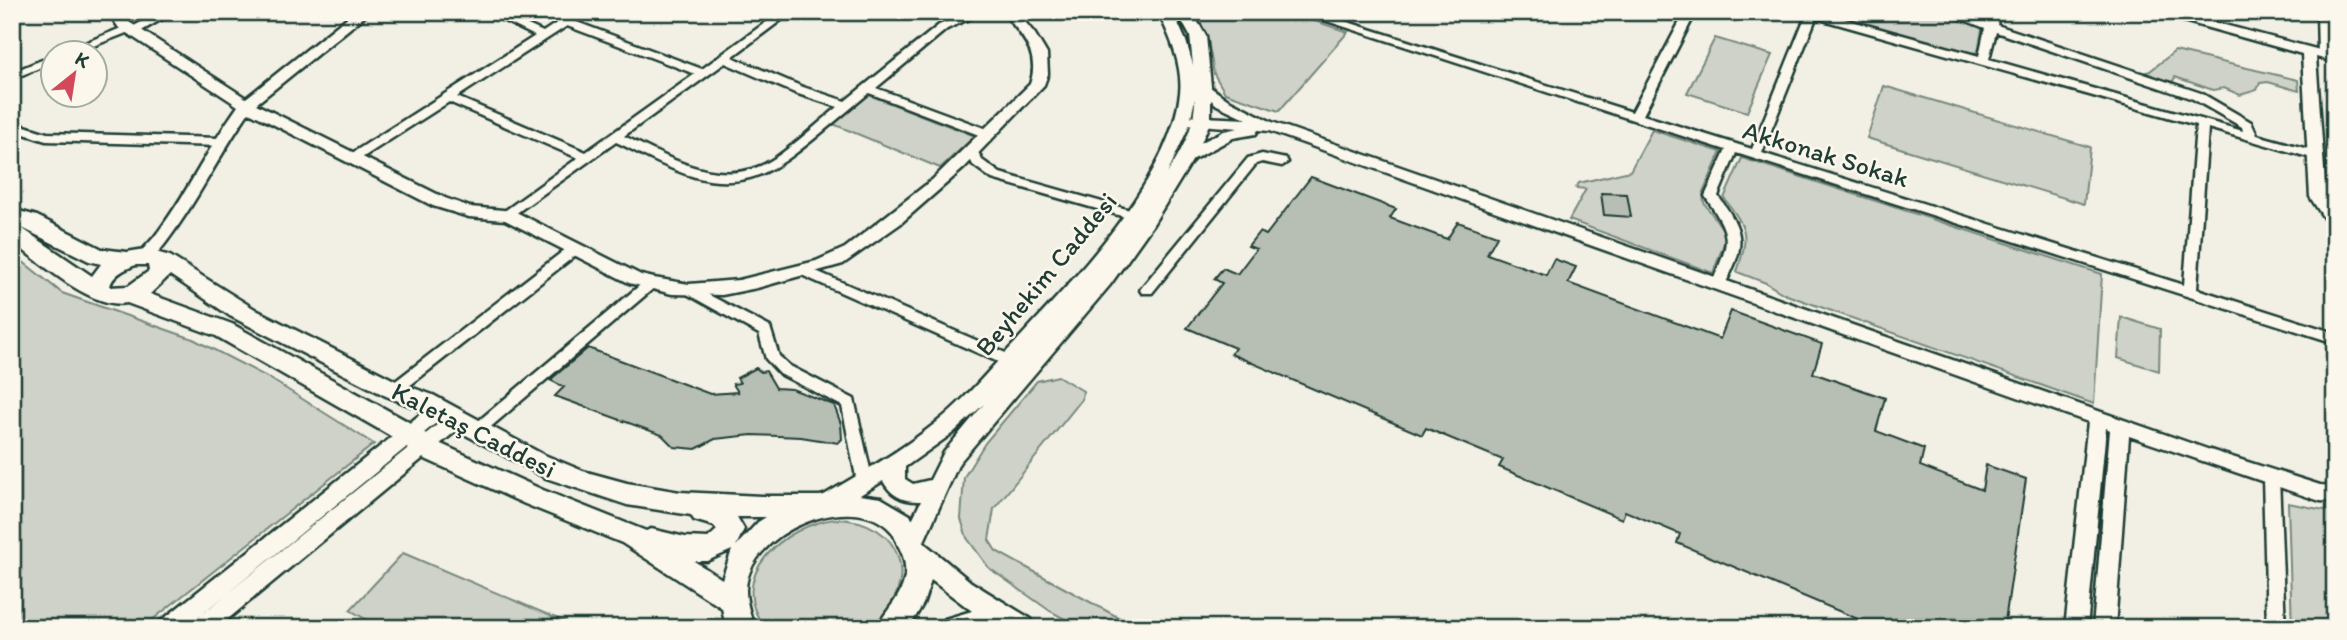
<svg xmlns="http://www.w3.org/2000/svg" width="2347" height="640" viewBox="0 0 2347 640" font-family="Itim,sans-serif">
	<rect width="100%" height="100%" fill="#f2f0e5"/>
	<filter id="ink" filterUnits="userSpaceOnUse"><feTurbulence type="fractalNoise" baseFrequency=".0143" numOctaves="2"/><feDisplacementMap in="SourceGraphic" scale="14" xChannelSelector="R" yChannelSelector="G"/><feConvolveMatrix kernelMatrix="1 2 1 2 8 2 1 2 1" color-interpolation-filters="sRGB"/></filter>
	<g filter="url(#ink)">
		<path fill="#cfd2c8" stroke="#77887e" stroke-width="2" d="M1196,12H1287L1348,32L1279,111L1225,93L1214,74L1208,40Z
			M1822,12H1940L1978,25L1982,29L1978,52L1971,53Z
			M1715,38L1772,55L1747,112L1687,93Z
			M2175,51L2298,80L2299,91L2268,82L2260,83L2257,90L2240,95L2224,88L2213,90L2175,77L2171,85L2139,74L2150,71Z
			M1884,86L2090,147L2084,204L1867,138Z
			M869,95L975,136L940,168L833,124Z
			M1652,130L1721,152L1703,193L1704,203L1727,235L1713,273L1569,220L1586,189L1576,188L1579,183L1630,171Z
			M1742,158L2102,274L2094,404L1784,294L1766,283L1737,272C1749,234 1748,230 1724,198Z
			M12,253L62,293L193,339L269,378L374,444L142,628H12Z
			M2121,317L2160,329L2159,371L2118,358Z
			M1058,376L1083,391L1082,399L994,509L989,540L996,551L1138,628H1081L1050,611L989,568L967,538L961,519L964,477L985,443L1037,381Z
			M2288,503L2335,512V628H2292Z
			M835,519C905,519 923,587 869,628H765C724,576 785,525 835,519Z
			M403,553L579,628H381L350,610Z"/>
		<path fill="#b7beb3" stroke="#1f3d34" stroke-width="2" d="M1311,177L1396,209L1390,218L1447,239L1458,222L1497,236L1487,254L1546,275L1554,259L1576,267L1568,283L1720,339L1731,311L1822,344L1813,373L1885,398L1876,431L1924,449L1920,466L1982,490L1986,465L2026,479L2004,628H1879L1677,543L1680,534L1625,511L1622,519L1499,467L1503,460L1426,428L1422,435L1231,354L1235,348L1187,328L1222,283L1214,279L1223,268L1237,274L1256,249L1248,246L1259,232L1266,235Z
			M1601,193L1627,194L1631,217L1604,215Z
			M588,348L710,394L738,392L733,384L740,383L737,378L756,368L761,372L766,371L776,388L792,389L834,405L841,424L842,439L838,443L801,437L752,435L715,439L696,449L674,447L662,435L555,396L564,387L550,380Z"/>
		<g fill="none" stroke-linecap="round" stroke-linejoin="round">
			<g stroke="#1f3d34" stroke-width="5">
				<path id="minor" d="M160,12H174L138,33L129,32L78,52H63L126,26H134Z
					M486,12H500L543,32L573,12H586L574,21L702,69L780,12H792L732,57L803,87L845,101L939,25L969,12H984L947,29L876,88L992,131L994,134L992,137H984L869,93C851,108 833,123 815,138C777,169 747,191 695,177C667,169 642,154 616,142L508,219L503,218L502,215L503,212L578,158L449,102L357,161H349L347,158L349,155L535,36ZM567,26L695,74L586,152L457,97ZM725,63L795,93L838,107C817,124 797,143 775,158C724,192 672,159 624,136Z
					M1299,12H1316L1632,112L1685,12H1696L1643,115L1752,149L1806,15L1801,12H1819L1979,56L1985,28L1943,12H1959L1987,22L1990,12H2000L1997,25L2201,93L2251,122L2257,135L2319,152L2321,155L2315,159L2208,128L2197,289L2335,333V343L1736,153L1718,196C1745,232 1746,245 1724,286H1714L1712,283C1731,238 1732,237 1705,196L1726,150ZM1816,18L2196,125L2184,285L1762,153ZM1996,32L2193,99L2242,127L2243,131L1989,59Z
					M2317,12H2327L2330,55L2324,58L2318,55Z
					M52,56V63L12,79V72Z
					M12,122L47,133L220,138L226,142L220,146L46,141L12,130Z
					M972,147L976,148L982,160L1000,173L1137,212L1138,215L1132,219L992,179L973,165L966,151Z
					M1262,154L1286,159L1288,162L1282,166L1262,162L1256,164L1152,293H1142L1140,290L1142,287L1248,158Z
					M576,243L583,248L581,251L399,394H389L387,390L389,386L571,245Z
					M802,265L1015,357L1017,361L1015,365H1005L797,273L795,270L797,267Z
					M650,279L657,284L655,287L480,436L475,438L470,436L467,432L470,428L645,281Z
					M692,286L770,327L779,356L790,366L854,399L873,482L871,487L865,488L859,487L857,482L842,406L780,374L766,359L759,334L687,294L685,291L687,288Z
					M2271,471L2277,473L2279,477L2285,628H2267L2263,477L2265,473Z"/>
			</g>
			<g stroke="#1f3d34" stroke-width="5">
				<path id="tertiary" d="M108,12H122L129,22L246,98L354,12H370L256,104L445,198L470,207L514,211L641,275L654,278L689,284L739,280L816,261L845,248L932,180L1030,84C1041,53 1021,35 1003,12H1017L1035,34L1047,54L1048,74L1044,85L964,168L900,224L843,264L757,288L722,295L672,294L629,283L505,220L469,217L433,206L249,112C215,161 190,217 151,261H139L137,257C143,248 152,241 158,232C187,194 209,146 238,106L119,28Z
					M2151,12H2175L2335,54V62L2316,57L2326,197L2335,209V227L2329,226L2310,197L2302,54Z
					M1203,82L1227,99L1272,122L2210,450L2320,485L2335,486V502L2320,501L2129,436L2115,628H2093L2110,430L2106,428L2087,628H2065L2088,422L1269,131L1258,130L1256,134L1233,138L1192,160H1182L1179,156L1182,152L1224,131L1238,128L1186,124L1179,119L1181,116L1247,119L1217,105L1198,89L1196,86Z
					M439,403L446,405L448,410L446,415L185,628H158L161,621L432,405Z
					M455,414L462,416L464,421L462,426L217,628H190L193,621L448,416Z"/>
			</g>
			<g stroke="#1f3d34" stroke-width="5">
				<path id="secondary" d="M1158,12H1173L1186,41L1193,65L1190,36L1177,12H1192L1206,36L1211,86V120L1195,156L1152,226L1110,285L959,463L921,548L913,550L905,548L902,541L921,501C904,502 891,496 883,481L837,509L829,512L821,509L818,503L821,497C861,473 901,451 937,422C965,400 987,372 1012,346C1070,283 1170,182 1180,93C1183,66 1170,36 1158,12ZM1195,99C1195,127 1182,150 1167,174L1189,126ZM984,404L944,452L930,480L913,484L905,479V467L953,433Z"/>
			</g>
			<g stroke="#1f3d34" stroke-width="5">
				<path id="primary" d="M12,209L37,216L102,249L127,252L145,249L170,256L258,311L402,384L433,395L542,454L583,471L627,483L680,492L761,496H820L837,492L881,498L910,515L923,542L971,582L1031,619L1035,628H941L945,619L972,611L931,580L923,604L909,628H877C886,609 902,598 905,576C906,565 904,556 898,545C896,541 894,534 891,531C852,487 745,534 746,591C746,603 751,616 754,628H726L722,608L622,543L525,504L423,458L389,435L216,336L127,303C91,310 41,262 12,242V225L20,227L92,276L101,264L89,261L12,223ZM136,265H148L149,271L128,286L110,287C112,275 125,269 136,265ZM170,275L230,316L386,396L416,408L546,478L627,505L691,515L694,520L714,526L717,530L708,538L685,537L651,529L646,531L543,490L441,444L407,421L232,324L150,294ZM737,517H766L758,522L736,546L744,529ZM732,550L722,579L694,561H707Z"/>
			</g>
			<use href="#minor" fill="#fbf7ec" fill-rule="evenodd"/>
			<use href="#tertiary" fill="#fbf7ec" fill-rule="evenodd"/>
			<use href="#secondary" fill="#fbf7ec" fill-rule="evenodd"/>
			<use href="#primary" fill="#fbf7ec" fill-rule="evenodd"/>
		</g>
	</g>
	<g text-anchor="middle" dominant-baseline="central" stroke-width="5" stroke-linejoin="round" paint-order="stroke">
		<g font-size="26" fill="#1f3d34" stroke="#fbf7ec">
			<text transform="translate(1826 154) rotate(17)">Akkonak Sokak</text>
			<text transform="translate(1046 274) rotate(-50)">Beyhekim Caddesi</text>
			<text transform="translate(474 430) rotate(27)">Kaletaş Caddesi</text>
		</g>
	</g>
	<rect width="2347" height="640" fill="none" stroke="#fbf7ec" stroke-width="42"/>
	<rect x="21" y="21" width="2305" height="598" fill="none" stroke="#1f3d34" stroke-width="2.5" filter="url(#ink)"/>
	<g transform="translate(74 74) rotate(30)"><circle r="33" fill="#fbf7ec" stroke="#a3ada2" stroke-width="2"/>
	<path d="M0-5L12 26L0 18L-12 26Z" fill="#d1495b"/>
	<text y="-10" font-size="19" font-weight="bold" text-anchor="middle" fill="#1f3d34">K</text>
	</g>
</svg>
